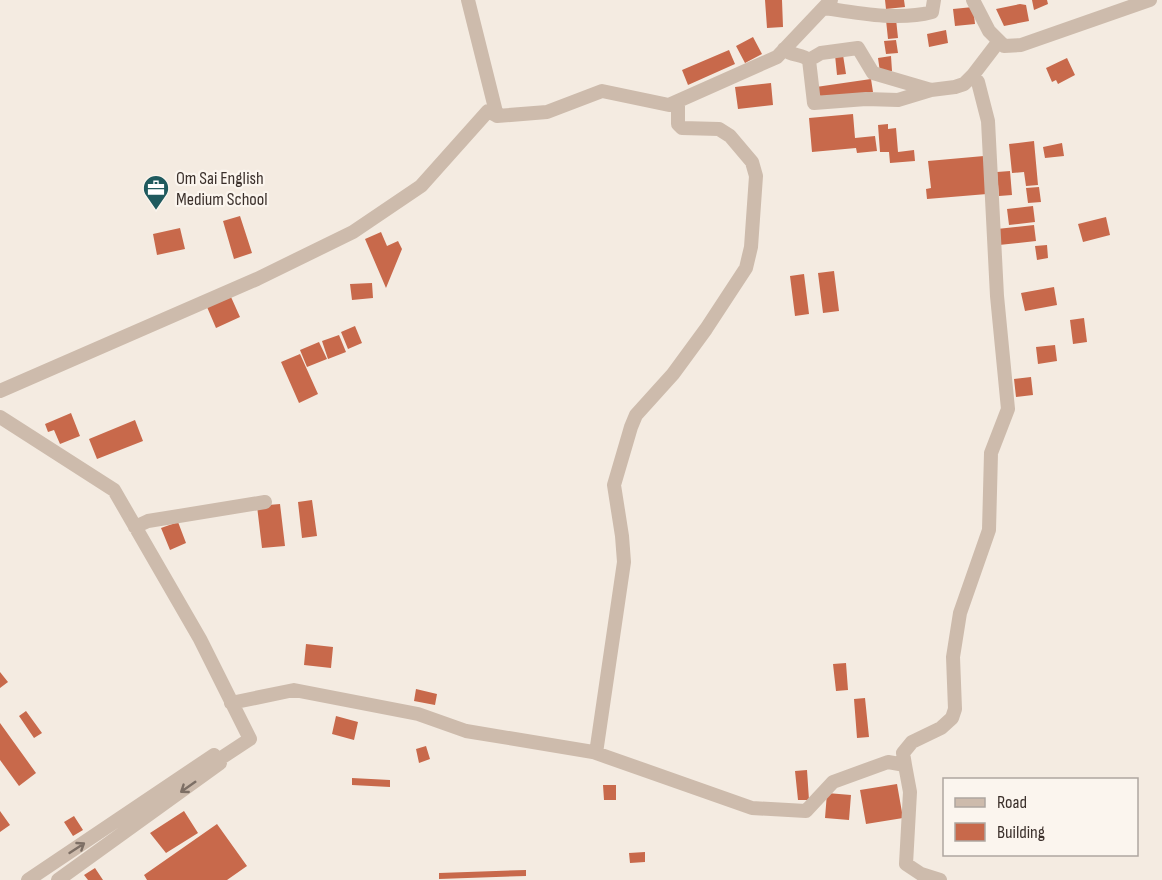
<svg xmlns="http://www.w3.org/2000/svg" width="1162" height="880" viewBox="0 0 1162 880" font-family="'Sofia Sans Condensed',sans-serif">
	<rect width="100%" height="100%" fill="#f4ebe1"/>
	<path fill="#c8694b" d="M765,0H782L783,27L767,28Z
		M885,0H904L905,7L886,9Z
		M1032,0H1047L1048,4L1034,10Z
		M1020,4L1026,5L1029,21L1004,26L996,9Z
		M973,7L975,24L955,26L953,9Z
		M896,19L898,38L888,39L886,20Z
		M946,30L948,43L929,47L927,34Z
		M753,37L762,54L745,63L736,46Z
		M896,40L898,53L886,54L884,41Z
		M729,50L735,64L688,85L682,70Z
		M835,55H843L846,74L837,75Z
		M891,56L892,71L880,72L878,58Z
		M1067,58L1075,75L1058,84L1056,80L1052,82L1046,68Z
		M871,79L873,92L817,100L816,87Z
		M771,83L773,105L738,109L735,87Z
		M853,114L855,138L875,136L877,151L857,153L856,148L812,152L809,118Z
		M888,124V129L896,128L898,152L914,150L915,161L890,163L889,152H880L878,125Z
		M1034,141L1038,185L1026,186L1024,172L1012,173L1009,144Z
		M1062,143L1064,156L1045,158L1043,147Z
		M984,156L987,194L927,199L926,189L931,188L928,161Z
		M1010,171L1012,195L999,196L997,172Z
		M1039,187L1041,202L1028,203L1026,188Z
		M1033,206L1035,222L1009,225L1007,209Z
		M240,216L252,253L234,259L223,221Z
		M1106,217L1110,235L1083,242L1078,224Z
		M1034,225L1036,241L999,245L997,229Z
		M180,228L185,249L157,255L153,234Z
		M381,232L387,246L398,241L402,249L386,288L365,239Z
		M1047,245L1048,258L1037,260L1035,246Z
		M834,271L839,311L823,313L818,273Z
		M804,274L809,314L795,316L790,276Z
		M372,283L373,298L352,300L350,284Z
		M1054,287L1057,305L1025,311L1021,293Z
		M231,297L240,317L216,328L207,307Z
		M1084,318L1087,342L1073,344L1070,320Z
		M355,326L362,343L348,349L341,332Z
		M339,335L346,352L328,359L322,341Z
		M319,342L327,359L307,367L300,350Z
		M1055,345L1057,361L1038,364L1036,347Z
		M300,354L318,394L299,403L281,362Z
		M1031,377L1033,395L1016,397L1014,379Z
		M71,413L80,436L60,444L54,430L48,432L45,424Z
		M135,420L143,441L97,459L89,439Z
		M312,500L317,536L302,538L298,502Z
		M280,504L285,546L262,548L257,506Z
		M178,522L186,543L170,550L161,528Z
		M306,644L333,647L331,668L304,665Z
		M846,663L848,690L836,691L833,664Z
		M0,672L8,682L0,688Z
		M416,689L437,694L435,705L414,701Z
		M865,698L869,737L857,738L854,699Z
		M26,711L42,733L34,738L19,716Z
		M336,716L358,722L354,740L332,734Z
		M0,723L36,773L19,786L0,760Z
		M426,746L430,759L419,763L416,749Z
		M807,770L809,800H798L795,771Z
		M352,778L390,780V787L352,785Z
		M897,784L903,818L866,824L860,790Z
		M603,785H616V800H604Z
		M827,793L851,795L849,820L825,818Z
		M0,811L10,825L0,832Z
		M184,811L198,833L166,853L150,833Z
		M74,816L83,830L73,836L64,822Z
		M217,824L247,866L227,880H147L144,875Z
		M645,852V862L630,863L629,853Z
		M95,868L103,880H88L84,875Z
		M526,870V876L439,879V873Z"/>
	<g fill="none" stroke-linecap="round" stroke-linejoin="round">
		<path stroke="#cdbbac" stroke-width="14" d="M468,0L497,116
			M973,0L989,31L1004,46L1021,45L1150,0
			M825,8C858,13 899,21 932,12L934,0
			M784,49C792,57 801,53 809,60L814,103L866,99L898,100L931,90L955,87L964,84L973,75
			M809,60L821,53L858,48L873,73L931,90
			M0,391L257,279L353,232L421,186L488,111L497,116L547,112L602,91L669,105L777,57L831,0
			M0,417L114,490L200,639L250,739L218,760
			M135,527L148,521L265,502
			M231,703L294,690L418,714L466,731L593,752L752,808L806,811L833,782L888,762L905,765L910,792L906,864L921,874L940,880
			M596,753L624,562L622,536L614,485L631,427L636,415L673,374L706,329L746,268L751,247L756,176L752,162L730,136L719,129L682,128L678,124V101
			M905,765L903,753L912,742L941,728L952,718L955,709L953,657L960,613L989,530L991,453L1008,409L997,296L988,121L978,82L973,75L999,41
			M28,880L214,755L220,763L58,880"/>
	</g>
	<defs><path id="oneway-shaft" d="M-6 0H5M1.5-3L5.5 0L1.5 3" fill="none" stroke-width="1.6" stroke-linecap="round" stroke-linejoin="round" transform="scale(1.5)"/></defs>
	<g stroke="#7d6f65">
		<use href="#oneway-shaft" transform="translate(188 787) rotate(145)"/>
		<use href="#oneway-shaft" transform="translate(77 848) rotate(-33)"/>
	</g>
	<defs>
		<g id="office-pin" transform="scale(1.35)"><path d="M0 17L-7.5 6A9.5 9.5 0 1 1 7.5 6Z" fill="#1f5a5e" stroke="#fbf5ee"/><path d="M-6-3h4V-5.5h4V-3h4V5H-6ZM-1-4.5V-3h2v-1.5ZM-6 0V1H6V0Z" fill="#fff"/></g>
	</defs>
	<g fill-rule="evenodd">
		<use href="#office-pin" x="156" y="188"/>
	</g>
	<g text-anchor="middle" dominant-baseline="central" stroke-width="4.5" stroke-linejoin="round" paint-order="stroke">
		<g font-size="18" fill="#3b302b" stroke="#fbf5ee" text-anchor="start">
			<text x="176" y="178">Om Sai English<tspan x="176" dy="21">Medium School</tspan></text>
		</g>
	</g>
	<rect x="943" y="778" width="195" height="78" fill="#fbf5ee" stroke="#aea6a0" stroke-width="1.5"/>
	<rect x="955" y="798" width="30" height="9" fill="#cdbbac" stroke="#aea6a0" stroke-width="1.5"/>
	<text x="997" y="808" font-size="18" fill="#3b302b">Road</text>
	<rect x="955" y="823" width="30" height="18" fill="#c8694b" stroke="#aea6a0" stroke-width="1.5"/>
	<text x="997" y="838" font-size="18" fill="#3b302b">Building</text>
</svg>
